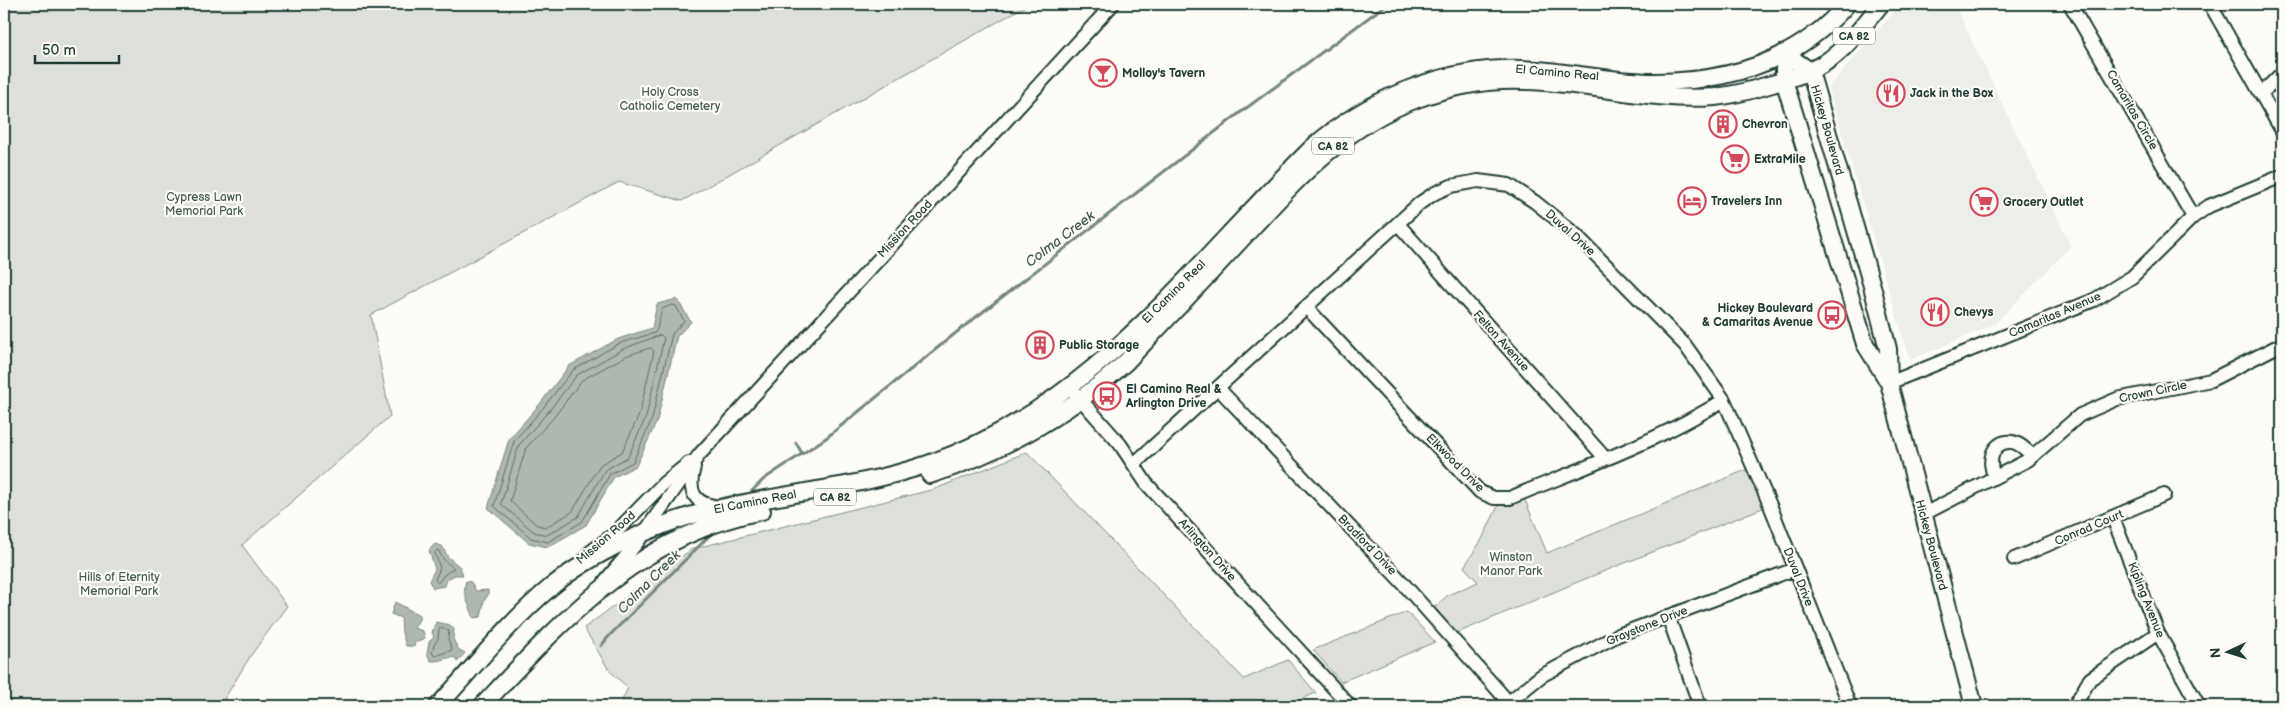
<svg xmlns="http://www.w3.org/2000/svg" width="2286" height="710" viewBox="0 0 2286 710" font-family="'Balsamiq Sans',sans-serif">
	<rect width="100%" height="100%" fill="#fdfcf7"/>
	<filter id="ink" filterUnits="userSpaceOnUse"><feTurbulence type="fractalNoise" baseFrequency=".02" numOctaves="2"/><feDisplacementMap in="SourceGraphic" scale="10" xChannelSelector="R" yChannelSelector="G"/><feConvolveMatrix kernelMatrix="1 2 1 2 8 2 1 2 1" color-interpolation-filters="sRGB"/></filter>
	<g filter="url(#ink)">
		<path fill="#eceee9" d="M1901,4H1954L2071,246L1995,324L1910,360L1828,88Z"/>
		<path fill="#dde0db" stroke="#7e8e88" d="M4,4H1029L682,201L619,182L371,315L390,416L242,545L287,606L251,655L220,706H4Z
			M1027,452L1244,679L1288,660L1316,693L1285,706H619L628,688L609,670L584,628L692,549L935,489Z
			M1753,467L1770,505L1580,581L1450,636L1426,609L1435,607L1448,595L1478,582L1464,567L1481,541L1502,498L1522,493L1547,553Z
			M1407,612L1435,642L1341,682L1313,650Z"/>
		<path fill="#aeb8b1" stroke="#75877f" d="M677,299L691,322L677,336L657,421L636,466L614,477L586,525L548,547L529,543L488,508L509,439L539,405L569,366L618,339L652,328L657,304Z
			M435,544L442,546L448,557L460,567L463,575H455L447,579L445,586L433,588L429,581L435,569L429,550Z
			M466,581L471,582L476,591L488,590V595L484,601L481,617L474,618C470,606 461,593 466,581Z
			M395,602L421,616L414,628L423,631L425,638L418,642H415L414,646H406L402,633L401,618L391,614Z
			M436,622L450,625L454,629L453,639L458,649L465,653L457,662L456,658C447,656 440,662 431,661L427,654L429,642L434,637L432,633Z"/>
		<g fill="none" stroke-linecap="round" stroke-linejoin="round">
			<path stroke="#586e66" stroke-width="1" d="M673,305L676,306L684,321L672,334L652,419L633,462L610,474L582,522L548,542L531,538L494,506L514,441L543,408L573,370L620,343L655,333L657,329L662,309Z
				M661,335L664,338L646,417L628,457L605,470L578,517L547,535L534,532L501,504L519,445L548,412L577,375L623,349Z
				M651,348L654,351L639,415L622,452L600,465L572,512L546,527L537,525L510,501L526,448L554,417L582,380L626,356Z
				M438,550L444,560L454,568L444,575L438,583L435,580L440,568L435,553Z
				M442,628L449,631L448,639L452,650L435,656L432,653L434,645L438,639L439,629Z"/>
			<path stroke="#75877f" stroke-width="3" d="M796,443L802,453
				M749,494L764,479L826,438L962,328L1237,115L1387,4
				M601,646L610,635L712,533"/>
			<g stroke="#1f3d34" stroke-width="16">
				<path id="minor" d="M2070,4L2193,217
					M2210,4L2282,131
					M2262,93L2282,73
					M1398,224L1605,458
					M1307,308L1480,492L1494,498H1510C1582,468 1657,442 1724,400
					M1889,383L2094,300L2132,277L2193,217L2209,206L2282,176
					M1218,388L1401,581L1512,706
					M1075,393L1120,444L1146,483L1350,706
					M1134,464L1420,203L1435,193L1451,186L1478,181L1509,185L1535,202L1576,235L1685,345L1724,400L1770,505L1850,706
					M694,467C687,492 694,505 721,507
					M1995,477C1987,463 1991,440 2012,442C2020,443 2027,451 2033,456
					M1922,515L2028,460L2080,415L2117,399L2211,380L2282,344
					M2113,518L2158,633L2199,706
					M589,553L614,534L664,483L689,463
					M2014,559L2164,495
					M605,581L637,543L699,455L1113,4
					M1668,616L1700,706
					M1509,702L1541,676L1618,635L1795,569
					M2073,706L2075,705L2090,679L2158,633"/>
			</g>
			<g stroke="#1f3d34" stroke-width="20">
				<path id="major" d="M1784,53L1810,71L1872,286L1888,349L1889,383L1974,706
					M1784,69V80L1865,344L1888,381
					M930,475C1003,451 1069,414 1126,362C1163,323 1201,283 1237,244C1292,185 1339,128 1417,99C1452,86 1490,79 1527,81C1590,83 1652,102 1715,97C1734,95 1753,90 1772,84C1790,79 1809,73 1826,62C1848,47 1864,24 1881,4
					M438,706C474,667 509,622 551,587C592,553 658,523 711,510C783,493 858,488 928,464C1094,407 1193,264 1314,146C1367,101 1433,72 1503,69C1554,67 1603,82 1654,82C1728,82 1797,62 1847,4
					M482,706C564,619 639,535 762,511"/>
			</g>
			<use href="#minor" stroke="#fdfcf7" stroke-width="12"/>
			<use href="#major" stroke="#fdfcf7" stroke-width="16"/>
		</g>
	</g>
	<defs>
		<g id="bar-ring" transform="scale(1.4375)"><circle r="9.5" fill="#fdfcf7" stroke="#d1495b" stroke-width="1.5"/><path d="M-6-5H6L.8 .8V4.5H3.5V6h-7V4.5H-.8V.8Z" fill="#d1495b"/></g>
		<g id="restaurant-ring" transform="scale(1.4375)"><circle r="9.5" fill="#fdfcf7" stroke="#d1495b" stroke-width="1.5"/><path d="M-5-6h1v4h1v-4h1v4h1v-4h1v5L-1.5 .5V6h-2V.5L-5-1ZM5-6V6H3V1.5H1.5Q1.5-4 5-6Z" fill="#d1495b"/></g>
		<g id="building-ring" transform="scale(1.4375)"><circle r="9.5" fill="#fdfcf7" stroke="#d1495b" stroke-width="1.5"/><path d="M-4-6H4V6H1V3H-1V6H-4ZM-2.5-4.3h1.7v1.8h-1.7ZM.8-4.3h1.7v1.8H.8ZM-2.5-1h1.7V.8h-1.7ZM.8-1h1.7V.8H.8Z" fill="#d1495b"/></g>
		<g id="supermarket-ring" transform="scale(1.4375)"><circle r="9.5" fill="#fdfcf7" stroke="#d1495b" stroke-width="1.5"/><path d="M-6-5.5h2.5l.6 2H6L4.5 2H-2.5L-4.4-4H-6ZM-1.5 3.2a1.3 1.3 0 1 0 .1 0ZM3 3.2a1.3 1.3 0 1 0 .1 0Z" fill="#d1495b"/></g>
		<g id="hotel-ring" transform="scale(1.4375)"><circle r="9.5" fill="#fdfcf7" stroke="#d1495b" stroke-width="1.5"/><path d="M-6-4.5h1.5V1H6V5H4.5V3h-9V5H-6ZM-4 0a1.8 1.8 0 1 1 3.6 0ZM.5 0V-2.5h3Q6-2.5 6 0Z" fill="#d1495b"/></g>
		<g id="bus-ring" transform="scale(1.4375)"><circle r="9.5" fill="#fdfcf7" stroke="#d1495b" stroke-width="1.5"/><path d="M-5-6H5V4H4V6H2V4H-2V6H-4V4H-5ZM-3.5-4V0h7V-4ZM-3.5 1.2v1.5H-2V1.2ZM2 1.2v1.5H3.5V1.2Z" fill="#d1495b"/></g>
	</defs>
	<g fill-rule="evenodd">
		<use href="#bar-ring" x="1103" y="73"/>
		<use href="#restaurant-ring" x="1891" y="93"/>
		<use href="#building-ring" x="1723" y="124"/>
		<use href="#supermarket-ring" x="1735" y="159"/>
		<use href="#hotel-ring" x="1692" y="201"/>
		<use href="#supermarket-ring" x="1984" y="202"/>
		<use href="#restaurant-ring" x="1935" y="312"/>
		<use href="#bus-ring" x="1832" y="315"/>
		<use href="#building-ring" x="1040" y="345"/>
		<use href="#bus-ring" x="1107" y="396"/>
	</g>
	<g text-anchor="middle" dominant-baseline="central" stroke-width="4.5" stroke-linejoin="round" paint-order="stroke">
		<g fill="#fdfcf7" stroke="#62766e" stroke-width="1">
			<rect x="1833" y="27.5" width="42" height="17" rx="4"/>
			<rect x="1312" y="137.5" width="42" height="17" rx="4"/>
			<rect x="814" y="488.5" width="42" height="17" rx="4"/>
		</g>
		<g font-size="11" font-weight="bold" fill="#1f3d34">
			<text x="1854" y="36">CA 82</text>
			<text x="1333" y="146">CA 82</text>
			<text x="835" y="497">CA 82</text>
		</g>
		<g font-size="12" font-weight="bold" fill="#1f3d34" stroke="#fdfcf7" text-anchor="start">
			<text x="1122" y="73">Molloy's Tavern</text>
			<text x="1910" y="93">Jack in the Box</text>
			<text x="1742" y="124">Chevron</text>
			<text x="1754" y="159">ExtraMile</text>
			<text x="1711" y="201">Travelers Inn</text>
			<text x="2003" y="202">Grocery Outlet</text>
			<text x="1813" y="308" text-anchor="end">Hickey Boulevard<tspan x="1813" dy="14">&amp; Camaritas Avenue</tspan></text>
			<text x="1954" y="312">Chevys</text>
			<text x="1059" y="345">Public Storage</text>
			<text x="1126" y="389">El Camino Real &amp;<tspan x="1126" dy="14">Arlington Drive</tspan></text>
		</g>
		<g font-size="12" fill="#1f3d34" stroke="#fdfcf7">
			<text transform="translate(1557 73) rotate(5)">El Camino Real</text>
			<text transform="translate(2132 110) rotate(60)">Camaritas Circle</text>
			<text transform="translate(1827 130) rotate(74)">Hickey Boulevard</text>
			<text transform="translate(905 229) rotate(-47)">Mission Road</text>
			<text transform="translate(1570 233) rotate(42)">Duval Drive</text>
			<text transform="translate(1174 292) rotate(-45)">El Camino Real</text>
			<text transform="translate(2055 315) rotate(-23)">Camaritas Avenue</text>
			<text transform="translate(1501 341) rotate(48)">Felton Avenue</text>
			<text transform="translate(2153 392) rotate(-12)">Crown Circle</text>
			<text transform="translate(1455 463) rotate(45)">Elkwood Drive</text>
			<text transform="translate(755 502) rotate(-11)">El Camino Real</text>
			<text transform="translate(2089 528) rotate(-23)">Conrad Court</text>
			<text transform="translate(606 538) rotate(-41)">Mission Road</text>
			<text transform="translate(1367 545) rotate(46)">Bradford Drive</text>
			<text transform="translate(1931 545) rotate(75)">Hickey Boulevard</text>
			<text transform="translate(1207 550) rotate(48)">Arlington Drive</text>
			<text transform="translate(1798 577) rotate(68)">Duval Drive</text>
			<text transform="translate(2146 600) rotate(68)">Kipling Avenue</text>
			<text transform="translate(1647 626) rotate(-22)">Graystone Drive</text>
		</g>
		<g font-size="12" fill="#455e55" stroke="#fdfcf7">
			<text x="670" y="92">Holy Cross<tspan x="670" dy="14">Catholic Cemetery</tspan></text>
			<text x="204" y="197">Cypress Lawn<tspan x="204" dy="14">Memorial Park</tspan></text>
			<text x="1511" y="557">Winston<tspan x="1511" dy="14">Manor Park</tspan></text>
			<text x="119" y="577">Hills of Eternity<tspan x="119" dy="14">Memorial Park</tspan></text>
		</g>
		<g font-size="14" font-style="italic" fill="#435c53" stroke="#fdfcf7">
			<text transform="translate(1060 239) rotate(-37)">Colma Creek</text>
			<text transform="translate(649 582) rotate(-45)">Colma Creek</text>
		</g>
	</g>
	<rect width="2286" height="710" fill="none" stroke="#fdfcf7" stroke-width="20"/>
	<rect x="10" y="10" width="2266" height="690" fill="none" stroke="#1f3d34" stroke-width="2" filter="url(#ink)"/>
	<g transform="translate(2228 652) rotate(266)" stroke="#fdfcf7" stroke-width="4" paint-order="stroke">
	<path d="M0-4L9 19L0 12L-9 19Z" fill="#1f3d34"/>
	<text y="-8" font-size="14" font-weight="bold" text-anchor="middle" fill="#1f3d34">N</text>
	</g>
	<path d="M35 55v8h84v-8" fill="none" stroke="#1f3d34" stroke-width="2.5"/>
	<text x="42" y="55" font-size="15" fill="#1f3d34" stroke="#fdfcf7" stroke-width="4" paint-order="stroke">50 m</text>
</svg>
